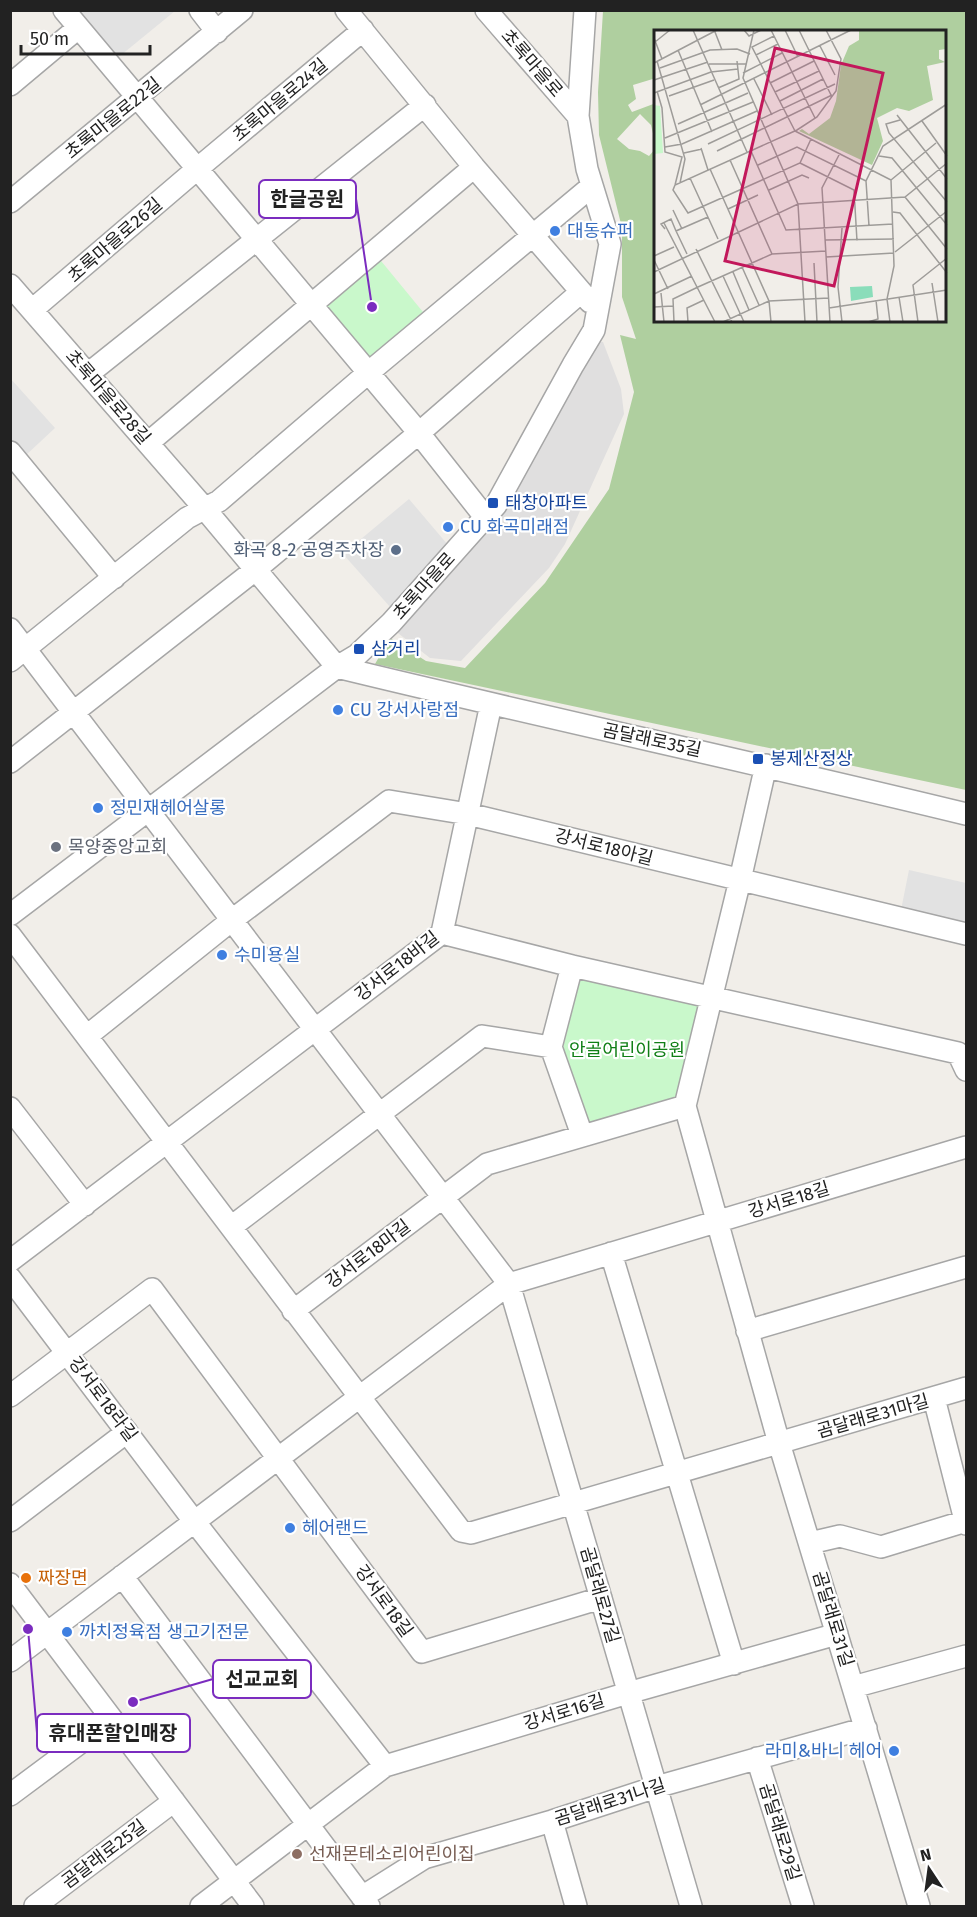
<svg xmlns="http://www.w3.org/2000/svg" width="977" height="1917" viewBox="0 0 977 1917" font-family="'Fira Sans','Noto Sans KR',sans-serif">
	<rect width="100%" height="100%" fill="#f1eee9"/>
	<path fill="#e0dfdf" d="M595,341L603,342L621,389L624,414L565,544L549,568L461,661L430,658L394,630L503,508Z"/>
	<path fill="#afcf9f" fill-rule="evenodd" d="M603,11H966V790L375,664L390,638L426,661L465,668L545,583L609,489L634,392L620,335L636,339L622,297V228L599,135L598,92ZM656,32H946V321H656V148L649,156L640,151L629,149L617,139L640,114L651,125L656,146V103L632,112L628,105L636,99L633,85L656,78Z"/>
	<path fill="#c9f8cb" d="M377,256L423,312L370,357L322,302Z
		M580,978L699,1005L675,1102L589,1125L563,1048Z"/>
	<path fill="#e2e2e2" d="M80,10L175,11L115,60L77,13Z
		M10,378L55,428L25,456L11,440Z
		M409,499L448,545L391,608L343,554Z
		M909,870L966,883V924L901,910Z"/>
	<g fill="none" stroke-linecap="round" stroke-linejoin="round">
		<g stroke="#a6a6a6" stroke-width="24">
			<path id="minor" d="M64,10L414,427L485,517
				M200,10L217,32
				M346,10L474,167L590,302
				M486,10L578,116
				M10,85L78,28
				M10,202L242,10
				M10,285L205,509L337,667
				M32,310L197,169L363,30
				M88,374L425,105
				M148,443L474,167
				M10,452L114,578
				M10,629L509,1284L691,1906
				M10,661L187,518L219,501L368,373L592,186
				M337,667C546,718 757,763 966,814
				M10,762L255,570L419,433L581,292
				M766,765L740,880L685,1106L779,1443L919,1906
				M10,915L337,667L357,655L391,623L496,505L573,365L594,330L610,244L587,169L578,116L585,10
				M442,933L572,966L958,1053L966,1070
				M10,935L461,1531L471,1533L966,1388
				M572,966L551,1047L582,1135
				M87,1036L232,920L389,801L468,814L966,934
				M10,1108L85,1205
				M231,1227L482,1036L551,1047
				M611,1253L734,1664
				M10,1261L442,933L491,704
				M10,1278L194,1521L385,1766
				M293,1311L487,1164L685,1106
				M747,1331L966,1267
				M10,1396L152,1289L422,1652L601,1598
				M934,1398L966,1524
				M10,1521L127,1432
				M810,1543L840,1536L881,1547L966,1521
				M122,1576L369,1906
				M10,1584L253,1906
				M10,1661L509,1284L966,1147
				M853,1687L966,1656
				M757,1758L803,1906
				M10,1795L112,1719
				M552,1821L576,1906
				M362,1897L424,1858L552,1821L656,1787L866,1728
				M35,1906L174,1801
				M201,1906L385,1766L628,1693L837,1634"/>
		</g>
		<use href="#minor" stroke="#fff" stroke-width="21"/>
	</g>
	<g fill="#3f7fe0" stroke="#fff" stroke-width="2">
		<circle cx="555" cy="231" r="6"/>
		<circle cx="448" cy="527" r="6"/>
		<circle cx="338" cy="710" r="6"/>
		<circle cx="98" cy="808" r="6"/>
		<circle cx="222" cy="955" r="6"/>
		<circle cx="290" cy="1528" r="6"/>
		<circle cx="67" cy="1632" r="6"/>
		<circle cx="894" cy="1751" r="6"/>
	</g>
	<g fill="#1a4fb4" stroke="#fff" stroke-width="2">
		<rect x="487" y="497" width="12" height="12" rx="3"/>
		<rect x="353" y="643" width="12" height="12" rx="3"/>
		<rect x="752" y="753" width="12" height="12" rx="3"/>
	</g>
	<circle fill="#5c6f8a" stroke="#fff" stroke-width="2" cx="396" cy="550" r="6"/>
	<circle fill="#6b7280" stroke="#fff" stroke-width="2" cx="56" cy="847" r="6"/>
	<circle fill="#e8710a" stroke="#fff" stroke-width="2" cx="26" cy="1578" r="6"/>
	<circle fill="#8d6e63" stroke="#fff" stroke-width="2" cx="297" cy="1854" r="6"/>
	<g text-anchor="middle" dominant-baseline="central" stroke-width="4.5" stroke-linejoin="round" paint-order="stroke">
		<g font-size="18" fill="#222" stroke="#fff">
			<text transform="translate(532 63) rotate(49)">초록마을로</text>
			<text transform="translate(280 100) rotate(-40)">초록마을로24길</text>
			<text transform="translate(113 118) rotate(-39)">초록마을로22길</text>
			<text transform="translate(115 240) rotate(-41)">초록마을로26길</text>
			<text transform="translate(108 397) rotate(49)">초록마을로28길</text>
			<text transform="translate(424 586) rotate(-48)">초록마을로</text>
			<text transform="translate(652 740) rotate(12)">곰달래로35길</text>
			<text transform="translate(604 847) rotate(14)">강서로18아길</text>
			<text transform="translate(397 966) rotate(-38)">강서로18바길</text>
			<text transform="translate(789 1200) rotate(-17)">강서로18길</text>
			<text transform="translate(368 1254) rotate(-37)">강서로18마길</text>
			<text transform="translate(103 1399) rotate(53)">강서로18라길</text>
			<text transform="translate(873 1416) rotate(-16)">곰달래로31마길</text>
			<text transform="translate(600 1595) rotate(74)">곰달래로27길</text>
			<text transform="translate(384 1601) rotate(54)">강서로18길</text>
			<text transform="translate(833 1619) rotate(73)">곰달래로31길</text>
			<text transform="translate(564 1712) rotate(-17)">강서로16길</text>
			<text transform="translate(610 1802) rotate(-18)">곰달래로31나길</text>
			<text transform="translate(780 1832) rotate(73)">곰달래로29길</text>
			<text transform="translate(104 1854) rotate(-37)">곰달래로25길</text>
		</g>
		<g font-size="18" fill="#366cbe" stroke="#fff" text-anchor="start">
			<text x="567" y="231">대동슈퍼</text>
			<text x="460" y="527">CU 화곡미래점</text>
			<text x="350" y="710">CU 강서사랑점</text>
			<text x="110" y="808">정민재헤어살롱</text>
			<text x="234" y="955">수미용실</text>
			<text x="302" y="1528">헤어랜드</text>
			<text x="79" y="1632">까치정육점 생고기전문</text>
			<text x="882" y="1751" text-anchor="end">라미&amp;바니 헤어</text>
		</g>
		<g font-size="18" fill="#164399" stroke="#fff" text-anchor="start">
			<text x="505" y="503">태창아파트</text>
			<text x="371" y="649">삼거리</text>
			<text x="770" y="759">봉제산정상</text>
		</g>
		<g font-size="18" fill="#4e5e75" stroke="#fff" text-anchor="end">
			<text x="384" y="550">화곡 8-2 공영주차장</text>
		</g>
		<g font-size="18" fill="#5b616d" stroke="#fff" text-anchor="start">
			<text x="68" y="847">목양중앙교회</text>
		</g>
		<g font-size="18" fill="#107f16" stroke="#fff">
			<text x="627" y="1050">안골어린이공원</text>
		</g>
		<g font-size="18" fill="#c56008" stroke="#fff" text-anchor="start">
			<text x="38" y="1578">짜장면</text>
		</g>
		<g font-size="18" fill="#785e54" stroke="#fff" text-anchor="start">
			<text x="309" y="1854">선재몬테소리어린이집</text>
		</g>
	</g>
	<g transform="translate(654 30)">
		<rect width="292" height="292" fill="#f1eee9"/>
		<path d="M205,0H292V19L285,20V29L291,32L273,36L279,70L255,81L243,78L223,88L229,111L218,135L145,101L148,99L155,104L176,88L182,71L187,35L195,16L205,10Z" fill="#afcf9f"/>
		<path d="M0,75L6,76L9,123L0,124Z" fill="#c9f8cb"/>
		<path d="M218,256L219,267L197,271L196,257Z" fill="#8addba"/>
		<path fill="none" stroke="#9e9c99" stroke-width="1.5" d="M39,0L93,122M90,0L95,6L107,0M100,0L89,48L144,174L151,292M117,0L161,88M131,0L144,27M145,0L178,67M61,2L68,20M120,6L98,17L141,101M0,8L8,29M1,12L16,0M166,16L181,45M24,20L58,102M102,25L124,14M3,31L31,129L26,153M0,33L63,0M55,34H92M6,38L56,20L83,19L96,24M89,43L128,23M100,49L118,85M0,50L54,32M116,53L160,31M64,58L85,49L83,31M3,61L8,78L11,122L28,127L21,155M121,62L165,41M0,63L57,42L84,39M15,66L60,50M126,71L169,49M46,75L197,0M243,85L293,149M246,90L232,94L235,103L293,172M268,91L293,126M24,94L94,63M141,101L237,150L240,236L233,269L236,292M11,108L99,72M157,109L146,133L34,183L19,160L21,155L143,100L163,87L182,61L187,29L172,0M54,114L181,54M11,117L28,114L103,81M47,118L54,140M63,121L178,65M97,121L132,200L239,194M30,123L48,119M225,126L238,128L293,195M76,130L118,224M146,133L200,160L203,211M104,135L143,117L212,151M56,139L115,271L117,292M36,148L64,209M237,150L282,113M115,160L148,145L155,148M251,167L293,219M74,179L104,165M19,180L28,199M239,182L246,183L293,243M10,193L61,292M215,196L212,151L229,116L293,74M188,198L184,257L188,292M11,199L7,194L17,189L22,201M171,210L240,209M42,219L78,292M241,222L293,181M33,224L22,201L54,187M0,226L20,217M172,227L240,223M0,230L14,259M160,233L163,292M88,237L105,275M0,242L144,174L251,167L293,133M79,242L95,280M69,246L90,292M278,253L284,292M7,263L10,292M0,264L38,246M245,267L249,292M0,277L19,276M175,278L293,260M20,292L19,269L44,257L118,224L172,221M34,292L33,278L50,270M69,292L115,271L175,268M176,292L168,158L186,123M214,292L224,289L222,270M264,292L259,255L293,228"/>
		<path fill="#c2185b" fill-opacity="0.15" stroke="#c2185b" stroke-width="3" d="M121,18L229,43L180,256L71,231Z"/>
		<rect width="292" height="292" fill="none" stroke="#222" stroke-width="3"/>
	</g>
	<path fill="none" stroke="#7b2cbf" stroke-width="2" d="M372 307L356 199M133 1702L213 1679M28 1629L37 1733"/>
	<g fill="#7b2cbf" stroke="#fff" stroke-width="2">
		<circle cx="372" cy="307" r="6"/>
		<circle cx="133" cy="1702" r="6"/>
		<circle cx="28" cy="1629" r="6"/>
	</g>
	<g fill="#fff" stroke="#7b2cbf" stroke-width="2">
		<rect x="259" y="180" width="97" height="38" rx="6"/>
		<rect x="213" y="1660" width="98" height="38" rx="6"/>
		<rect x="37" y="1714" width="153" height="38" rx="6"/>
	</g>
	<g font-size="20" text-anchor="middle" font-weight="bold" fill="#222">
		<text x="307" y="206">한글공원</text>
		<text x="262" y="1686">선교교회</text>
		<text x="113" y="1740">휴대폰할인매장</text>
	</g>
	<rect width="977" height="1917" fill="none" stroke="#222222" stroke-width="24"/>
	<g transform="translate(929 1869) rotate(347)" stroke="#ffffff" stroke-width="4.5" paint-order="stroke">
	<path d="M0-4.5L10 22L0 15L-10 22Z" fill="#222222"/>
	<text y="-9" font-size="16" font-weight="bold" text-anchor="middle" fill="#222222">N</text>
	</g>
	<path d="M21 45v9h129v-9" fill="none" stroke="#222222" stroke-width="3"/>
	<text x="30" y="45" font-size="18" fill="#222222" stroke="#ffffff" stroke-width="4.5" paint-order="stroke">50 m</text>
</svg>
